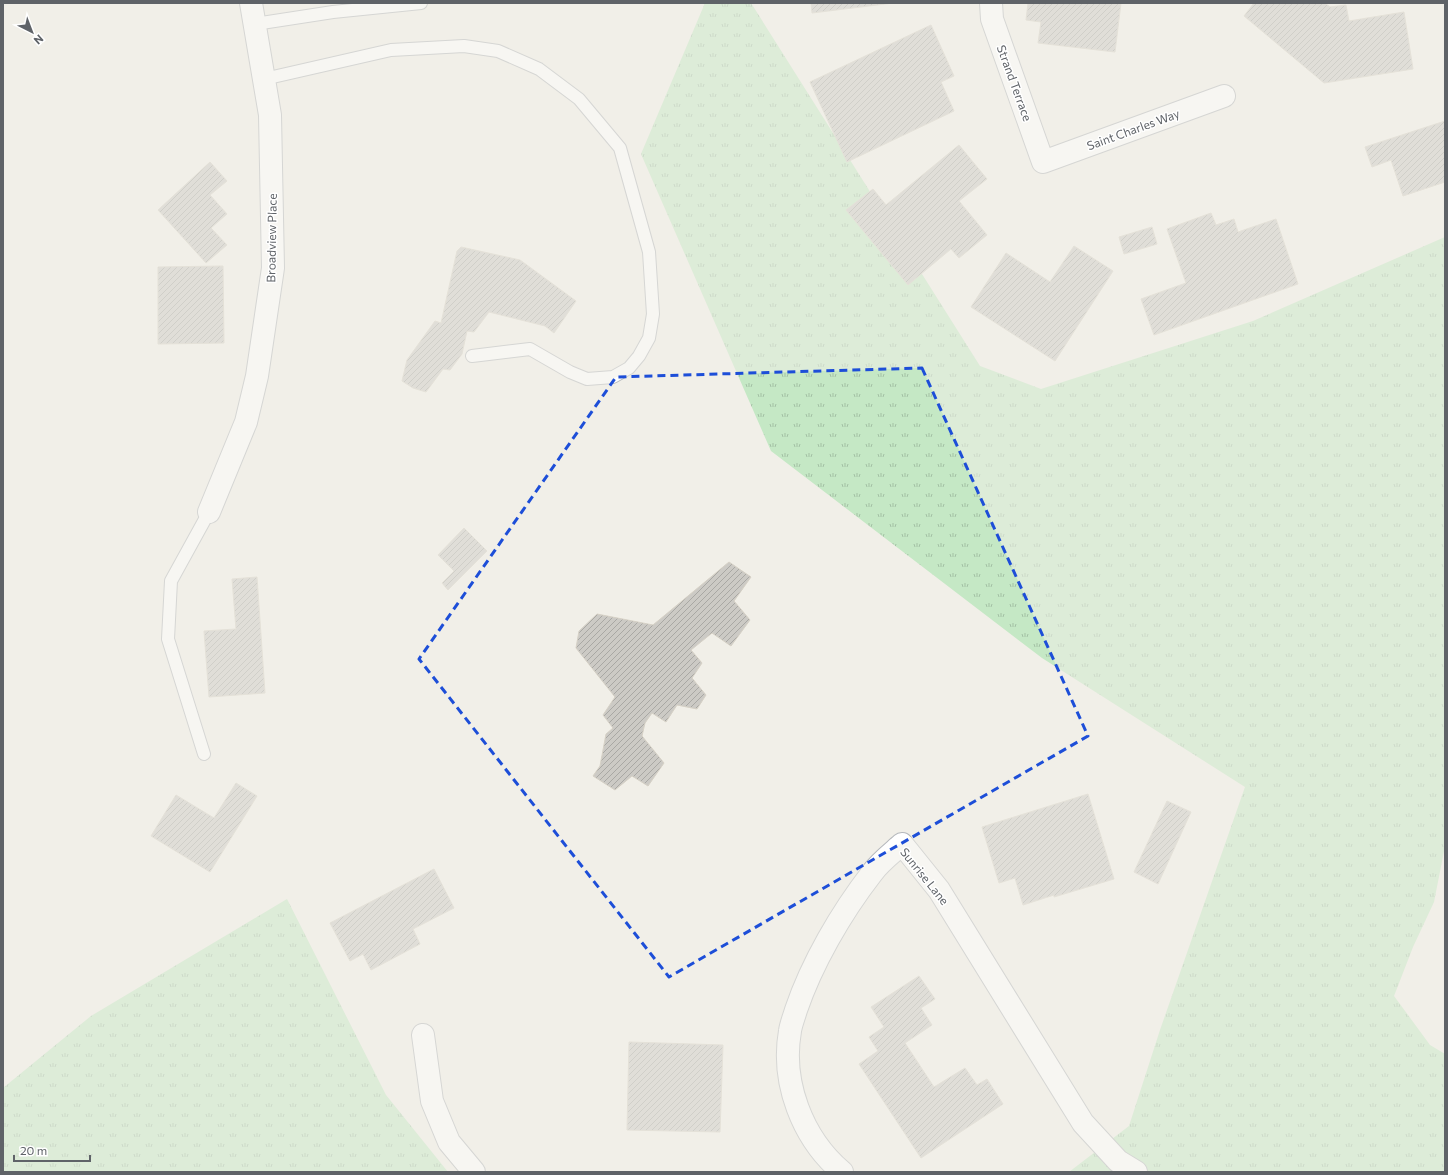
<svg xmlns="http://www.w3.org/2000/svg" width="1448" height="1175" viewBox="0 0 1448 1175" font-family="Commissioner,sans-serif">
	<defs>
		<pattern id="grass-tufts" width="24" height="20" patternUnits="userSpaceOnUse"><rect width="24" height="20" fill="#c5e8c5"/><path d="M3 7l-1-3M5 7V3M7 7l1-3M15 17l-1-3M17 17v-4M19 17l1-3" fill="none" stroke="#a3c0a4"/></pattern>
		<pattern id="building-hatch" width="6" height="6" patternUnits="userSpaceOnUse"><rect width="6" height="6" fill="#cccac5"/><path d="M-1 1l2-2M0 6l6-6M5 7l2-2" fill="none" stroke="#a9a8a4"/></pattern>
	</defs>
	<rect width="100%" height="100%" fill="#f1efe8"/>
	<path fill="url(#grass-tufts)" d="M705,3H751L980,366L1041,389L1253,321L1445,237V846L1434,902L1413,947L1394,996L1430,1045L1445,1054V1172H1069L1129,1126L1160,1030L1245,787L1042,658L771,451L641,154Z
		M287,899L386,1095L448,1172H3V1088L91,1016Z"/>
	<path fill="url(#building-hatch)" stroke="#d6d1c6" d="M811,3H893L812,13Z
		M1028,3H1121L1115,52L1038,43L1041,22L1026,20Z
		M1254,3H1325L1330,7L1346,5L1349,21L1404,12L1413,69L1324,83L1244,16Z
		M931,25L954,76L941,82L954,111L847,162L810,82Z
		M1445,121V182L1403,196L1391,160L1372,167L1365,147Z
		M959,145L987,179L959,201L987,235L959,258L951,249L908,285L846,210L873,189L886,205Z
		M210,162L227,181L210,195L227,214L211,228L227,245L206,263L158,210Z
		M1211,213L1216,225L1234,219L1238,232L1276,219L1298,284L1154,335L1141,299L1186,283L1167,229Z
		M1152,227L1157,244L1124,254L1119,237Z
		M1074,246L1113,271L1055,361L971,307L1006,253L1050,282Z
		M461,247L520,260L576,301L554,333L545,326L489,312L474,332L467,331L462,354L450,370L443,369L426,392L413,388L402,381L407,360L435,321L441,323L457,251Z
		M223,266L224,343L158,344V267Z
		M464,528L487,551L448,590L442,583L454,571L438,555Z
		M729,562L751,577L734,601L750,620L731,646L712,633L691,650L702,663L692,678L706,695L697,709L677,705L666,722L652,713L645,723L642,736L664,763L648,786L632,776L615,790L593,776L600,766L606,734L613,728L603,715L615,697L576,648L579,631L597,614L653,625Z
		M257,577L265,693L209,697L204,631L236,629L232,579Z
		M236,783L257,796L210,872L151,836L176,795L214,818Z
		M1088,794L1114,879L1054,897V895L1023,905L1015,878L999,883L982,827Z
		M1167,801L1191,812L1158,884L1134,872Z
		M434,869L454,908L413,929L420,944L371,970L363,954L350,961L330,923Z
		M919,976L935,999L921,1008L932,1025L905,1043L934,1087L965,1068L977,1085L987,1079L1003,1104L921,1158L859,1064L878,1051L869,1037L884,1027L871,1007Z
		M629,1042L723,1045L720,1132L627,1130Z"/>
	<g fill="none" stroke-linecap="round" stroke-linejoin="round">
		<g stroke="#b5b8bc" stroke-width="14">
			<path id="lane" d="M255,24L333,12L421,3
				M264,79L391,50L464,46L498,51L539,69L579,99L620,148L649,252L653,314L649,338L639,356L629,368L613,377L587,379L570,372L530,349L472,356
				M204,754L168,639L171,581L209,512"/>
		</g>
		<g stroke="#b5b8bc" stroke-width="24">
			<path id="street" d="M991,3L992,19L1043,162L1224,96
				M209,512L246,422L257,376L273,268L270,115L251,3
				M423,1035L432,1101L449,1142L474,1172
				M842,1172C802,1138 781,1082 790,1031C791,1024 794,1017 796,1010C812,963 841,913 872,873C880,862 892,853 902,844L939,890L1083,1123L1118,1161L1136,1172"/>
		</g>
		<use href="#lane" stroke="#fff" stroke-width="12"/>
		<use href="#street" stroke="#fff" stroke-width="22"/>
	</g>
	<path d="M0 0H1448V1175H0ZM922,368L1088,736L669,977L419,659L616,377Z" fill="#f1efe8" fill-opacity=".55" fill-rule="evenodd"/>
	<path fill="none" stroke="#1d4ed8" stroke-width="3" stroke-dasharray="8 5" stroke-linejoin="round" d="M922,368L1088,736L669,977L419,659L616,377Z"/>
	<g text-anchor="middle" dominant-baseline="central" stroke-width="3" stroke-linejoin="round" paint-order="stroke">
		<g font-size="12" fill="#5f6368" stroke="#fff">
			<text transform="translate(1015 83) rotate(70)">Strand Terrace</text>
			<text transform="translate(1133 129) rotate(-20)">Saint Charles Way</text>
			<text transform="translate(271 238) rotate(-89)">Broadview Place</text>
			<text transform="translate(925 876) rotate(51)">Sunrise Lane</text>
		</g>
	</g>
	<rect width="1448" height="1175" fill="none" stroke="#5f6368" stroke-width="8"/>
	<g transform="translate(32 32) rotate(138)" stroke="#ffffff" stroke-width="3" paint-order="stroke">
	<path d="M0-3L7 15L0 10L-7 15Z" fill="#5f6368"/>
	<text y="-6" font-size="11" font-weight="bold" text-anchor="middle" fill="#5f6368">N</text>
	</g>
	<path d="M14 1155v6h76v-6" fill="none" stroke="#5f6368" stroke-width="2"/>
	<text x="20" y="1155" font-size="12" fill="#5f6368" stroke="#ffffff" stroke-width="3" paint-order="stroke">20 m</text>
</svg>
